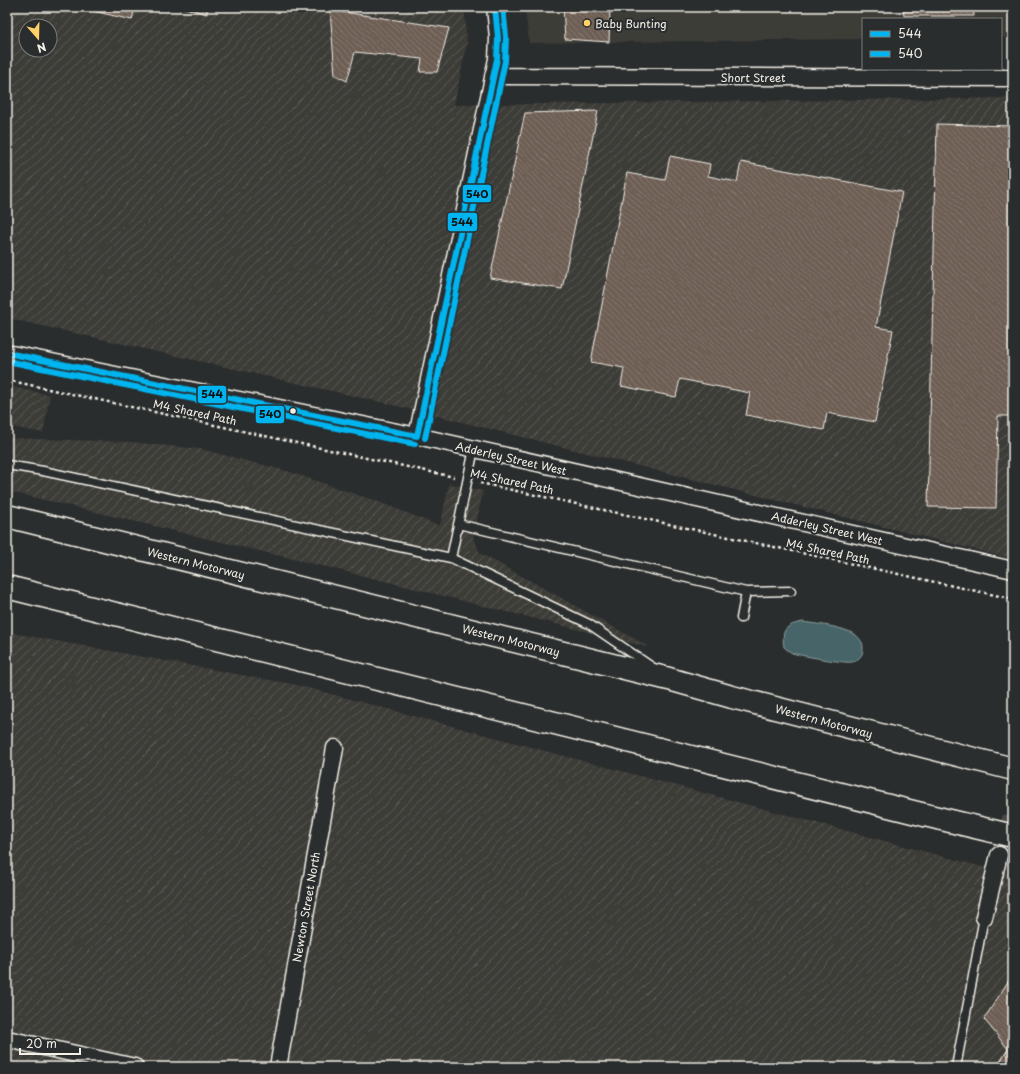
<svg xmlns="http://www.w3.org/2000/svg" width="1020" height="1074" viewBox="0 0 1020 1074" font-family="'Playpen Sans',sans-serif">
	<defs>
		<pattern id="industrial-furrows" width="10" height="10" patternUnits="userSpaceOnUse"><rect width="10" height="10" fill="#3e3c39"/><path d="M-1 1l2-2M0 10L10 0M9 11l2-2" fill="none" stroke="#5a5956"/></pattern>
		<pattern id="building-back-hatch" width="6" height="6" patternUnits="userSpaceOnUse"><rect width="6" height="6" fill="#6e5f54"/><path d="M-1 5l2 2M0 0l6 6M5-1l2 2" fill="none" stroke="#83766d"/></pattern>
	</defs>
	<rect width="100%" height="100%" fill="#2a2d2e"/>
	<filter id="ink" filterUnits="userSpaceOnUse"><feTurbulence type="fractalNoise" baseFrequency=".025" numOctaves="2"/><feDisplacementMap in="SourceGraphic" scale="8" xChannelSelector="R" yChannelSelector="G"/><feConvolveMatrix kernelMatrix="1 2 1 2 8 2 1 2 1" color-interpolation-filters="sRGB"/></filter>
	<g filter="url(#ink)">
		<path fill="#3e3c39" d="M525,7H1013V37L1001,38V19H863V39L529,43Z"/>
		<path fill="url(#industrial-furrows)" fill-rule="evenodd" d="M7,7H464L467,43L454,105L1013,98V559L385,403L7,318ZM26,26H50V50H26Z
			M7,386L50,395L43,433L7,426Z
			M7,438L130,442L200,449L287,471L376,501L440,526L449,484L483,491L473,538L480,553L651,648L364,576L7,491Z
			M7,632L297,685L1013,875V1067H7Z"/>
		<path fill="#476568" stroke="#8c9d9b" d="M803,622C819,625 865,627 863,649C863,656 858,660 852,662C848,664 797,655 792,653C789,651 786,649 784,647C781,629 786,625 803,622Z"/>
		<path fill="url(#building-back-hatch)" stroke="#f4f1e8" d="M76,7H135L132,20Z
			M182,7H207V14Z
			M563,7H610L609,42L565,39Z
			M903,7H973L974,16H904Z
			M330,10L449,28L437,72H420L422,59L355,52L347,81L335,75Z
			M598,111L562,289L490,278L525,113Z
			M937,124L1013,126V416H998L996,508L928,507Z
			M670,156L710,164L708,176L737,182L741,162L902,192L876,327L893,330L875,422L827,413L824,430L746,415L750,393L680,379L676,397L621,386L624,368L591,362L627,173L665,180Z
			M1013,974V1067H997L1008,1049L984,1019Z"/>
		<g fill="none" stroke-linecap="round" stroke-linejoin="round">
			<path stroke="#484a4a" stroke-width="16" stroke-dasharray="16 8" stroke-linecap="butt" d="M999,855L1013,809"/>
			<g stroke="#f4f1e8" stroke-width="11">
				<path id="service" d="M7,465L43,471L451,558L589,624L652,667
					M458,524L746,592L791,591
					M451,558L474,449
					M741,618L746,592
					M956,1067L984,917"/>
			</g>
			<g stroke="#f4f1e8" stroke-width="19">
				<path id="minor" d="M493,76L1013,78
					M7,353L417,436L1013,570
					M417,436L497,59L498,38L495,7
					M984,917L999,855
					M7,1039L135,1067
					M278,1067L335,748"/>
			</g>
			<g stroke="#f4f1e8" stroke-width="25">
				<path id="motorway" d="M7,516L669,679L732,697L1013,769
					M7,587L925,815"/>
			</g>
			<path stroke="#f4f1e8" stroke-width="2.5" stroke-dasharray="3 3" stroke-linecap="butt" d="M7,380L454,477
				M480,483L1013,599"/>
			<use href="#service" stroke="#2a2d2e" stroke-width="8"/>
			<use href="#minor" stroke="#2a2d2e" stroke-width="16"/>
			<use href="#motorway" stroke="#2a2d2e" stroke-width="22"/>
			<g stroke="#f4f1e8" stroke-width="25" stroke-linecap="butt">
				<path id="motorway-bridge" d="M925,815L1013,836"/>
			</g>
			<use href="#motorway-bridge" stroke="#2a2d2e" stroke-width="22"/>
			<g stroke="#2a2d2e" stroke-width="9">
				<path id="bus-1" d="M7,353L417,436
					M417,436L497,59L498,38L495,7"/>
			</g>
			<g stroke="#2a2d2e" stroke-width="9">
				<path id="bus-2" d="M7,361L415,444
					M425,438L505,61L506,37L503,7"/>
			</g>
			<use href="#bus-1" stroke="#00b5ef" stroke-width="6"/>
			<use href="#bus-2" stroke="#00b5ef" stroke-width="6"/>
		</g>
	</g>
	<circle fill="#ffd166" stroke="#2a2d2e" stroke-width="1.5" cx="587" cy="23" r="4"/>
	<circle fill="#f4f1e8" stroke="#2a2d2e" stroke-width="1.5" cx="293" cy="411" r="3.5"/>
	<g text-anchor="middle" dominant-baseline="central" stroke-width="4" stroke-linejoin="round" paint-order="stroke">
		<g font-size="11" fill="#f4f1e8" stroke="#2a2d2e" text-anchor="start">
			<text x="595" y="23">Baby Bunting</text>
		</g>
		<g font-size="11" fill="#f4f1e8" stroke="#2a2d2e">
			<text x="753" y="77">Short Street</text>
			<text transform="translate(195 412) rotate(12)">M4 Shared Path</text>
			<text transform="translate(511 458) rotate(13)">Adderley Street West</text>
			<text transform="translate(512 481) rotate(12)">M4 Shared Path</text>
			<text transform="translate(827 528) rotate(13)">Adderley Street West</text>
			<text transform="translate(828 551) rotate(12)">M4 Shared Path</text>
			<text transform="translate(196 563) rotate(14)">Western Motorway</text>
			<text transform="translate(511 640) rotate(14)">Western Motorway</text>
			<text transform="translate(824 721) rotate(15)">Western Motorway</text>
			<text transform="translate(306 907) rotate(-80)">Newton Street North</text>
		</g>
	</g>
	<g stroke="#2a2d2e" stroke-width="1.5">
		<rect x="462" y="184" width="30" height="19" rx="4" fill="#00b5ef"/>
		<rect x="447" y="212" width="31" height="20" rx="4" fill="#00b5ef"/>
		<rect x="197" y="385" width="30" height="19" rx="4" fill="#00b5ef"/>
		<rect x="255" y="405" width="30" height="19" rx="4" fill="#00b5ef"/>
	</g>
	<g font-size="11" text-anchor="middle" font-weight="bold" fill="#111">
		<text x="477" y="198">540</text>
		<text x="462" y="226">544</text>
		<text x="212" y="398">544</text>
		<text x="270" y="418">540</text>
	</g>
	<rect width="1020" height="1074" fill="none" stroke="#2a2d2e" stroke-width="24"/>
	<rect x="12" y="12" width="996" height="1050" fill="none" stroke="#f4f1e8" stroke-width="1.5" filter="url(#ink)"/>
	<rect x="862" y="18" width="140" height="52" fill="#2a2d2e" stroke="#7b7b78"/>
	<rect x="870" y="31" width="20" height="6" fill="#00b5ef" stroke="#7b7b78"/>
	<text x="898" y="38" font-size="12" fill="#f4f1e8">544</text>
	<rect x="870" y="51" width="20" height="6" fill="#00b5ef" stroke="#7b7b78"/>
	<text x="898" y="58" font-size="12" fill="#f4f1e8">540</text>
	<g transform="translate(38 38) rotate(160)"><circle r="19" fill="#2a2d2e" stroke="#7b7b78"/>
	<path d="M0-3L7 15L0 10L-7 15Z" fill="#ffd166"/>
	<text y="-6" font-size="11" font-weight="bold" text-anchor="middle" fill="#f4f1e8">N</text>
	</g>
	<path d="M20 1048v6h60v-6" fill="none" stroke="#f4f1e8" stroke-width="2"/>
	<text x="26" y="1048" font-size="12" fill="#f4f1e8" stroke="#2a2d2e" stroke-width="3" paint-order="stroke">20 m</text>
</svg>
